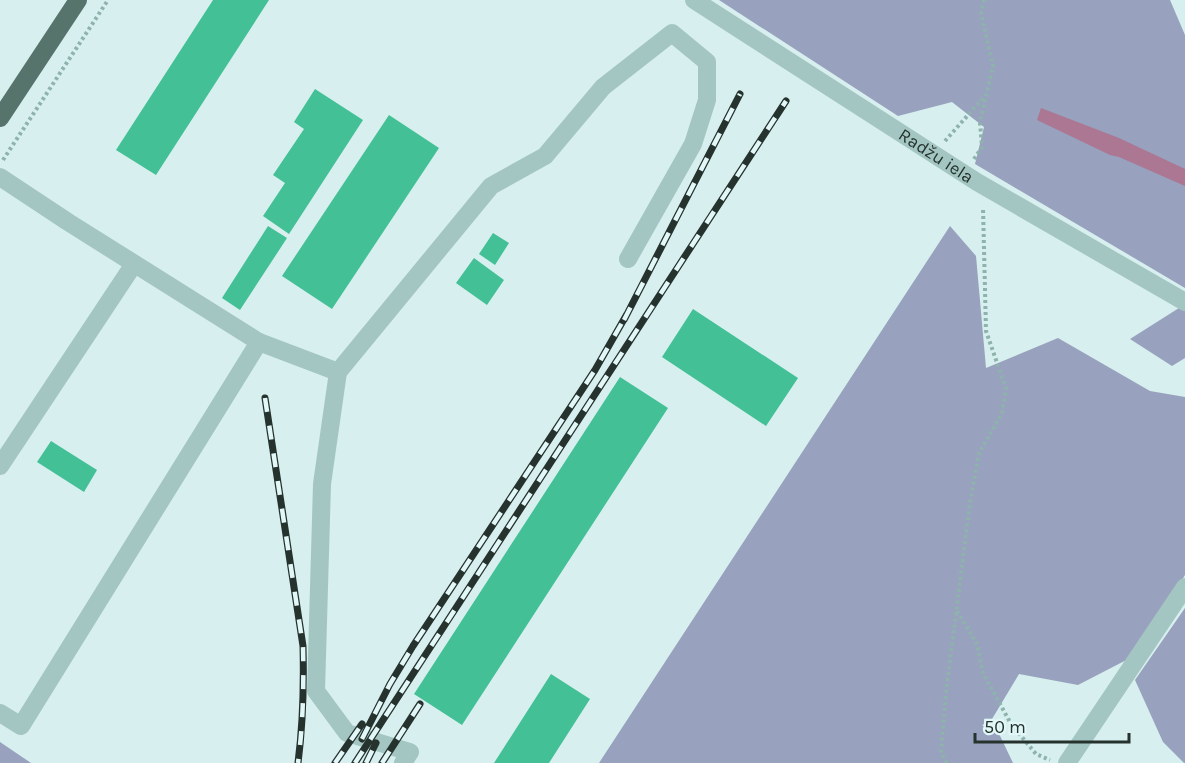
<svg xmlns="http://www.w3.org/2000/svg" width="1185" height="763" viewBox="0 0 1185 763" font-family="Karla,sans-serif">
	<rect width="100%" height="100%" fill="#d7efee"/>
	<path fill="#98a1bd" d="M719,0H1170L1185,35V288L975,164L984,127L952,102L898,116Z
		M950,226L976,256L986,368L1058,338L1150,391L1185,397V575L1136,655L1078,685L1019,674L992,719L1013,763H599Z
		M1179,308L1185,311V358L1172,366L1130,339Z
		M1185,608V763H1184L1163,742L1135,680Z
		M0,742L31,763H0Z"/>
	<path fill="#ab7793" d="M1041,108L1119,138L1185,169V186L1119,157L1110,155L1037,120Z"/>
	<path fill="#43c096" d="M213,0H269L156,175L116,150Z
		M315,89L363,120L289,234L263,216L285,183L273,175L304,129L294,122Z
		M389,115L439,148L332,309L282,276Z
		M268,226L287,238L240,310L222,298Z
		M493,233L509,243L495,265L479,254Z
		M474,258L504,280L487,305L456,283Z
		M693,309L798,378L766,426L662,357Z
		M620,377L668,408L462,725L414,694Z
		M51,441L97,470L84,492L37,462Z
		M551,674L590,699L549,763H494Z"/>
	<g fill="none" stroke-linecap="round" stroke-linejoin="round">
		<path stroke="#8eb2ac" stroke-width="4" stroke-dasharray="3 3" stroke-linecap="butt" d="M945,141L984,97
			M974,159L982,147L980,122L993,66L981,13L984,0
			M3,160L108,0
			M957,611L977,644L983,673L1011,724L1036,754L1050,760
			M947,763L941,753L946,693L970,502L979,453L1002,413L1006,389L986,331L983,207"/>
		<g stroke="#a4c6c2" stroke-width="18">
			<path id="s1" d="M694,0L977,182L1185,302"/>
			<path d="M0,177L68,222L259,342L21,726L0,713"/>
			<path d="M259,342L338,372L491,186L545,156L603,87L672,33L707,62V100L693,144L628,259"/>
			<path d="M338,372L322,484L316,691L347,733L410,752L403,763"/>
			<path d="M0,466L134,264"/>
			<path d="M1067,763L1185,587"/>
		</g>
		<path stroke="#56736c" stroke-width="18" d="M0,118L78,0"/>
		<g stroke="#25322e" stroke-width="7">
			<path id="rail" d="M624,320L740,94
				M265,398L303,646C304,686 303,724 298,763
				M362,739L390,684L413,646L595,370L627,314
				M335,763L362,724
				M355,763L786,101
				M366,763L376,743
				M382,763L420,704"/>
		</g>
		<use href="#rail" stroke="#e2f7f7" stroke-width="4.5" stroke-dasharray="14" stroke-linecap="butt"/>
	</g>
	<g text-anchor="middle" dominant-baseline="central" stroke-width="4.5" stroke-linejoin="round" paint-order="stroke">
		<g font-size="18" fill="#25322e" stroke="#e2f7f7">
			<text stroke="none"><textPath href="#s1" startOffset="288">Radžu iela</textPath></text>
		</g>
	</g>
	<path d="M975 733v9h154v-9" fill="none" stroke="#25322e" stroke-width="3"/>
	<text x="984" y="733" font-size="18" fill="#25322e" stroke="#e2f7f7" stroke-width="4.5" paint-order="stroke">50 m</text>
</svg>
